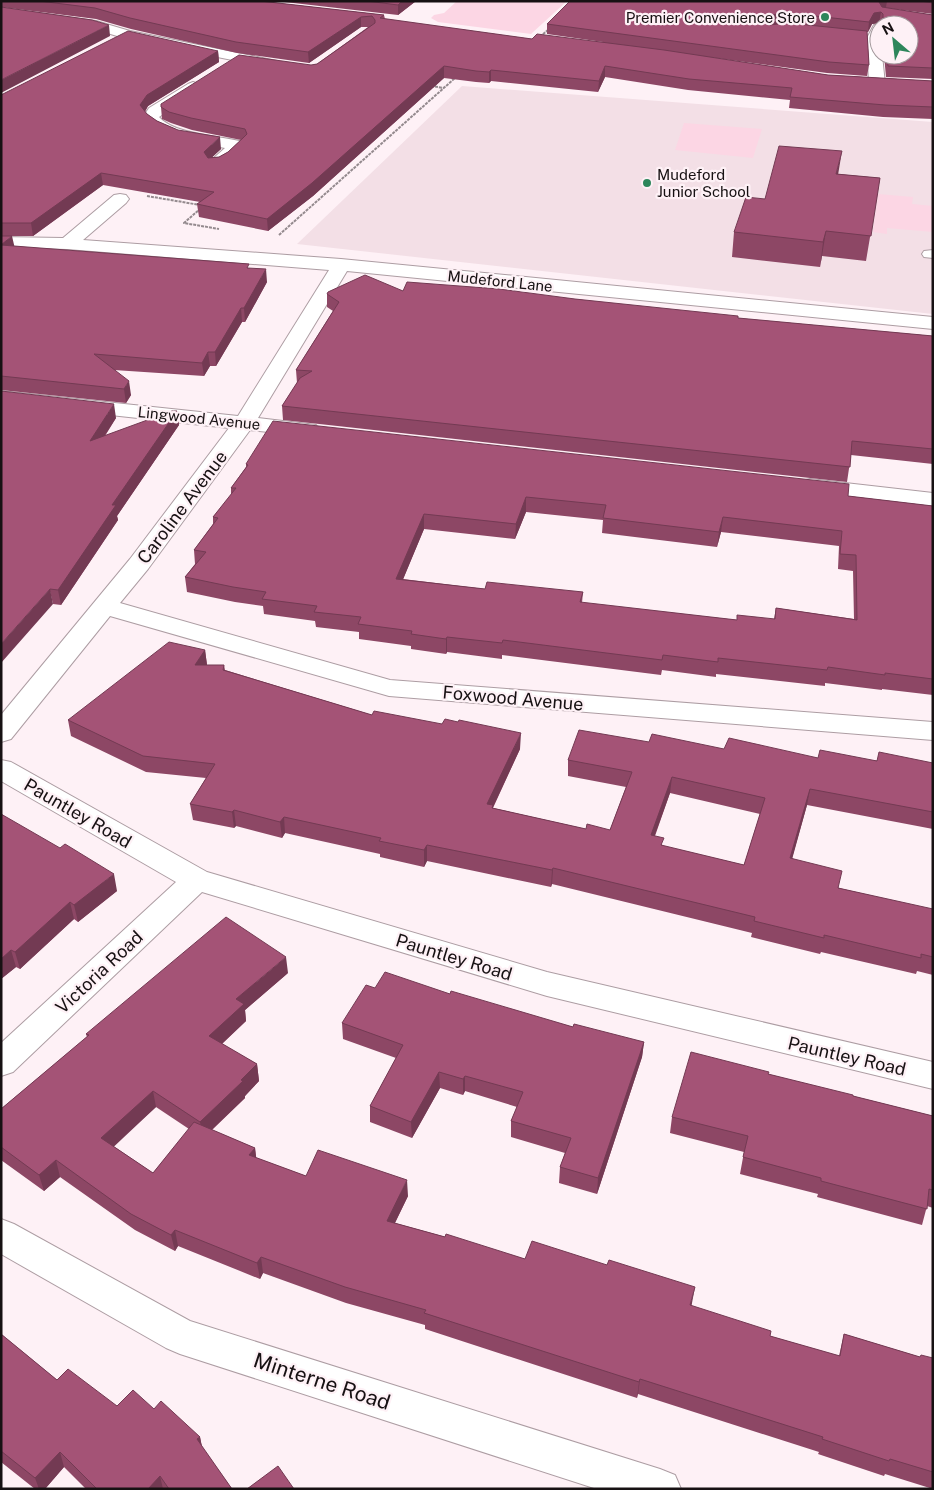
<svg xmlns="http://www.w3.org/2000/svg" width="934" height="1490" viewBox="0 0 934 1490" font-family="'Public Sans',sans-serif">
	<rect width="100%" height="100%" fill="#fef1f6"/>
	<path fill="#f3dfe6" d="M462,86L933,122V314L297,244Z"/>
	<path fill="#fcd6e4" d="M457,1H567L531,34L438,22L431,18L434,15L444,13Z
		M684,123L762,129L753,158L675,150Z
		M878,194L913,197L912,204L933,206V232L887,228V234L873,232Z"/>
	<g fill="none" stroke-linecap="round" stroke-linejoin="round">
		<g stroke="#ad9da3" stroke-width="2">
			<path id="service" d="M933,250V258L924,257L922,254L924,251Z"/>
		</g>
		<g stroke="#ad9da3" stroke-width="2">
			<path id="minor" d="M1,8L96,21L130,31L272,60L277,61L279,64L277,67L272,68L127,39L94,29L1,16Z
				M879,24L884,25H879V55H882L885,84L882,87H872L869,84L867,38L874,25Z
				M193,82L198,84L201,87L198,90L159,117C175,135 221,136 244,142L246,145L244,148C234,157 223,171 209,168L207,164L225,148C198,143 159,141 143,117L149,108L188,84Z
				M120,194L126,195L129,199L126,203L83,240L341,259L933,317V329L347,271L258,418L308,424L316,425L319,430L316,435L308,436L250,430L148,569L120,603L390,680L933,722V740L389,696L110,616L11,739L1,742V715L130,559L229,428L1,403V391L238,416L329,270L67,249L1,247V237L63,238L114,195Z
				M810,479L933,493V507L802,491L799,486L802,481Z
				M1,760L11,762L207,872L547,972L933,1062V1089L547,996L202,892L13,1072L1,1076V1043L176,882L1,781Z
				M1,1219L14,1224L190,1321L660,1469L675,1475L681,1489H597L180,1354L166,1348L1,1254Z"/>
		</g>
		<path stroke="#948a8e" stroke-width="2" stroke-dasharray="3 1" stroke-linecap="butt" d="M540,37L550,28
			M431,86L444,88
			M147,196L200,205
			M201,208L184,223L219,229
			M279,235L455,78"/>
		<use href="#service" fill="#fff" fill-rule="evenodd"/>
		<use href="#minor" fill="#fff" fill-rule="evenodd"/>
	</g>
	<path fill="#8d4765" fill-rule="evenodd" d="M1,1H260L384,15L385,19L532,39L603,42L547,34V24L570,1H933V14L886,8L933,15V79L886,77L884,55H909V25H881L879,23L872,24L868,32H867L869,65L867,76L827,73L708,57L828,75L933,81V119L883,117L789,108L790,100L688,90L605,77L598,92L491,81L489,83L476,82L444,78L313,196L268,231L199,217L197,204L200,202L103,185L33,236H1V95L218,51L219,62L148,106L145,112L147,114L157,121L221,149L212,157H219L228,152L241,140L192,130L171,123L162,119L161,107L317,64L368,27H361L309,63L237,53L131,29L96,19L1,7Z
		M276,1H416L398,15Z
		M838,174L880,178L866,261L822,256L820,267L732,257L734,232L765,199Z
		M1,236L14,246L249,268L267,282L245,322H242L216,366H210L204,376L114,370L131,395L126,403L1,390Z
		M403,291L575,299L738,318L933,336V464L851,455L847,482L283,420L282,406L297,383L296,370L333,311L327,307V294Z
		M1,391L116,418L105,436L177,411L179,425L117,516L118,520L61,605L53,604Z
		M246,464L848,496L933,506V695L882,689V690L825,683V686L716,674V677L662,670L661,675L502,655V659L447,652L446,654L411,649V646L359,639V632L316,627L315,621L264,614L263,606L235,602L187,592L185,577L195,564L194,550L213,524V517L231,495V488L246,467ZM526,512L603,520L602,533L717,547L721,532L839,546L838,569L853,571L854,619L776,608L774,619L737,620L582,603L583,592L485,589L403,579L424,529L515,539Z
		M205,650L207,665H224L225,670L372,715L520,749L493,808L586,829L610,830L626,787L568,776V760L649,742L818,758L933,763V829L807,805L792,858L839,888L933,910V975L917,971L916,974L821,952L820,954L751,937L752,933L552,884L551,887L427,861L424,867L380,857V854L285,833L282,838L236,826L234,828L193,820L190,804L206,778L146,772L71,736L68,720ZM670,793L760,814L744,865L663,846L655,836Z
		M1,814L117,891L78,922L74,919L20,969L16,967L1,979Z
		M288,973L245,1010L246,1021L222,1044L257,1064L259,1081L245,1096V1098L212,1130L255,1148L256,1158L306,1176L408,1196L395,1223L525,1259L692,1303L691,1306L770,1336L839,1356L844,1334L920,1357L933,1358V1489L885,1474L884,1476L818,1454L819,1452L638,1394L637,1398L425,1329V1325L346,1303L263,1273L260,1279L178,1246L175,1251L135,1230L60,1177L44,1191L1,1160V1109L87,1037L86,1034ZM156,1107L189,1129L153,1173L113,1146Z
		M375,988L450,994L573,1027L644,1042L642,1057L597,1194L559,1183L560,1167L565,1153L511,1137V1121L517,1107L465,1091L463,1095L440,1088L412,1138L370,1122V1106L396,1058L343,1039L342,1023Z
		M768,1074L853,1096L933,1116V1208L927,1206L922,1225L817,1197L818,1194L740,1174L744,1152L670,1133L672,1117Z
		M1,1334L57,1380L117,1406L154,1409L200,1437L202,1447L232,1489H86L64,1467L45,1489H35L1,1462Z"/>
	<path fill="#733a53" d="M402,1H416L398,15V5Z
		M880,1H887L886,7L877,13L879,2Z
		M881,12L879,23L872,24L868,32L869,22L874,13Z
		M788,13L787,24L768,26L762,20L769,15Z
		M361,17V27L309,63L308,52Z
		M109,25L110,36L1,93V80Z
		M218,51L219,62L148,106L141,117L140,105L147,95Z
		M444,66V78L313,196L268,231L267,219Z
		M605,66V77L598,92L599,81Z
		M491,70V81L489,83V72Z
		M220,137L221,149L205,164L204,152Z
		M842,151L838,175L836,174Z
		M101,173L103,185L33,236L31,223Z
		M826,231L822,256L820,267L823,242Z
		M12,236L15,249L1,245Z
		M266,269L267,282L245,322L244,308Z
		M241,308L242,322L216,366L215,352Z
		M208,352L210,366L204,376L202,363Z
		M129,381L131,395L126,403L124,389Z
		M114,404L116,418L92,455L90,441Z
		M177,411L179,425L117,516L118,520L61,605L58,590L112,505Z
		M526,497V512L515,539L516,524Z
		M424,514V529L397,594L396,579Z
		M723,517L721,532L717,547L719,532Z
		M50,589L53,604L1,663V644Z
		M447,637V652L446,654V639Z
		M205,650L207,665H195Z
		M521,733L520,749L493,807V821L487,804Z
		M672,777L670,793L649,851L651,835Z
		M810,789L807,805L788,874L790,858Z
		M234,810L236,826L234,828L232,812Z
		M284,817L285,833L282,838L280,822Z
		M427,845V861L424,867V850Z
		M553,868L552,884L551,887L552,870Z
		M114,874L117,891L78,922L74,905Z
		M70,902L74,919L20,969L15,952Z
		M11,950L16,967L1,979V959Z
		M286,957L288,973L245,1010L246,1021L212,1053L209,1036L236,999Z
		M644,1042L642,1057L597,1194L598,1178Z
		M257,1064L259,1081L245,1096V1098L203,1138L200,1122Z
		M439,1072L440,1088L412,1138L411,1122Z
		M465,1076V1091L463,1095V1079Z
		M153,1091L156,1107L105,1155L101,1138Z
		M255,1148L257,1164L249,1155Z
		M56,1160L60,1177L44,1191L39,1175Z
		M407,1180L408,1196L388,1237L387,1221Z
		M175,1230L178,1246L175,1251L171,1235Z
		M261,1257L263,1273L260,1279L257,1263Z
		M695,1287L692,1303L687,1321L690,1305Z
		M640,1379L638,1394L637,1398L639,1382Z
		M200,1437L203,1452L197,1439Z
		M60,1452L64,1467L45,1489H39L35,1478Z
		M160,1476L163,1489H148Z"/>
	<path fill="#a45376" stroke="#733a53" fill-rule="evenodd" d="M39,1H260L384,15L380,18L532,39L537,34L664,50L828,75L933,81V107L885,105L790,97L792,88L689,79L605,66L599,81L491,70L489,72L476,71L444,66L312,183L267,219L197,204L214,192L101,173L31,223H1V95L128,31L218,51L147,95L140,105L147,114L157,121L178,130L220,137L204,152L208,158L219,157L228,152L244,137L247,134L245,129L191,118L169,112L161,107V104L239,55L311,65L317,64L375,23V20L372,16L361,17L308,52L236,42L130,18L95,8Z
		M367,1H402L398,5Z
		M570,1H880L879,2L882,7L933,15V68L888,66L887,55H909V25H883V14L881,12L874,13L869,22L788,13L769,15L762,20L769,25L788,23L867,31L869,65L829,62L547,24Z
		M920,1H933V3Z
		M1,7L92,20L109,25L1,80Z
		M779,146L842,151L836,174L880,178L871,236L826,231L823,242L734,232L746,197L765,199Z
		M1,236H12L1,245L249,264L247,268L266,269L244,308H241L215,352H208L202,363L94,354L129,381L124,389L1,376Z
		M365,275L403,291L407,282L499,289L575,299L738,316V318L933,336V449L852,441L850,467L282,406L300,378L312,371L296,370L339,302L327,294L328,292Z
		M1,391L114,404L90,441L172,411H177L112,505H116L58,590L50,589L1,644Z
		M273,421L849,484L848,496L933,506V679L885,673V675L828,667L827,670L718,658V662L663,655L662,660L503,640L502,643L447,637L446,639L411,634L412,631L358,624L361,617L314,612L317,606L262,599L266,592L233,587L185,577L206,552L194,550L218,518L213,517L236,488H231L248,465L246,464ZM526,497L606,505L603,518L719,532L723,517L842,531L840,554L856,555L857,620L776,608L775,619L737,615V620L580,602L583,592L487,582L485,589L396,579L424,514L516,524Z
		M169,642L205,650L195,665H224L223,670L372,715L374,711L442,724L445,719L458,722L459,720L521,733L487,804L493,805L492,808L586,829L587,824L610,830L632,772L568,760L579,730L649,742L652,734L724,749L729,738L818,758L820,750L877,761L879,752L933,763V812L810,789L790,858L842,871L838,888L933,909V957L921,954V958L824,935V938L754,921L755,917L553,868L552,870L427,845L424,850L379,841L381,838L284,817L280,822L234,810L232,812L190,804L215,764L143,756L68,720ZM672,777L765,798L744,865L661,845L664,838L651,835Z
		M1,814L60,848L65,844L114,874L74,905L70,902L15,952L11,950L1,959Z
		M226,917L286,957L236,999L244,1004L209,1036L257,1064L241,1080L243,1081L200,1122L153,1091L101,1138L153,1173L194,1122L255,1148L249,1155L306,1176L318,1150L407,1180L387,1221L445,1237L446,1234L525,1259L532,1241L607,1265L609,1260L695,1287L690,1305L771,1331L770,1336L840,1356L844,1334L920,1357L921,1355L933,1358V1472L890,1459L889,1461L822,1439L823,1437L640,1379L639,1382L424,1313L426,1310L345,1287L261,1257L257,1263L175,1230L171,1235L131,1214L56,1160L39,1175L1,1147V1109L89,1035L86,1034Z
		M385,972L450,994L451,991L573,1027L574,1024L644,1042L598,1178L560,1167L571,1138L511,1121L523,1092L465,1076L463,1079L439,1072L411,1122L370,1106L403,1045L342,1023L366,985L375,988Z
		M691,1052L769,1072L768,1074L853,1095V1096L933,1116V1190L929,1189L927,1209L821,1181V1178L743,1157L748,1136L672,1117Z
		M1,1334L57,1380L68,1369L117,1406L133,1390L154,1409L161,1401L200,1437L197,1439L232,1489H169L160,1476L148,1489H97L60,1452L35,1478L1,1451Z
		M278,1466L294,1489H247Z"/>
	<g fill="#2d865b" stroke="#fef1f6" stroke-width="2">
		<circle cx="825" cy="17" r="5"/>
		<circle cx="647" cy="183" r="5"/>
	</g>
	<g text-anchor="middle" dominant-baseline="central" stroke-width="4.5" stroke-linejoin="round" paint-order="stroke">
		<g font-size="15" fill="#171113" stroke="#fef1f6" text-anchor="end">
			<text x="815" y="17">Premier Convenience Store</text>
			<text x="657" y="174" text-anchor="start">Mudeford<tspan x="657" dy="17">Junior School</tspan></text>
		</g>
		<g font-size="15" fill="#171113" stroke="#fef1f6">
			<text transform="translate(500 281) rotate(6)">Mudeford Lane</text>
			<text transform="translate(199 418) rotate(6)">Lingwood Avenue</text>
		</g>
		<g font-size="18" fill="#171113" stroke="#fef1f6">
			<text transform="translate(182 507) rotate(-53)">Caroline Avenue</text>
			<text transform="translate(513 698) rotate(5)">Foxwood Avenue</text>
			<text transform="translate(78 813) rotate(30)">Pauntley Road</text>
			<text transform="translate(454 957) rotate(17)">Pauntley Road</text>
			<text transform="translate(99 972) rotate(-43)">Victoria Road</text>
			<text transform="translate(847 1056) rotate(13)">Pauntley Road</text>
		</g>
		<g font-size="21" fill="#171113" stroke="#fef1f6">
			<text transform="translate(322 1381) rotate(18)">Minterne Road</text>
		</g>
	</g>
	<rect width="934" height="1490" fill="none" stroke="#171113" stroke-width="5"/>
	<g transform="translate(894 40) rotate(332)"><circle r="24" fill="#fef1f6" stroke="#a2979b"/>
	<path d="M0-4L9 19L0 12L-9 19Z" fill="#2d865b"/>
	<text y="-8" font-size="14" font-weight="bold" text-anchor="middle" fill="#171113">N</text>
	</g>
</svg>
